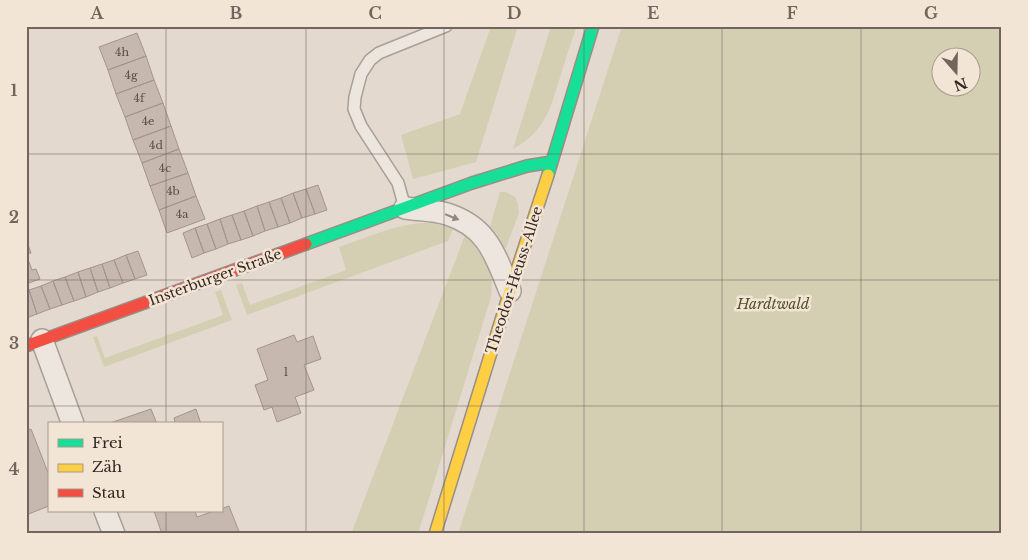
<svg xmlns="http://www.w3.org/2000/svg" width="1028" height="560" viewBox="0 0 1028 560" font-family="'Libre Baskerville',serif">
	<rect width="100%" height="100%" fill="#e3d9ce"/>
	<path fill="#d4cfb2" fill-rule="evenodd" d="M491,26H518L476,162L413,179L401,135L460,114Z
		M551,26H577C571,42 566,58 561,74C551,107 546,131 513,149Z
		M622,26H1002V534H458ZM940,58H970V88H940Z
		M500,192H506L515,197L518,204L519,213L506,248H505L496,233L490,227Z
		M420,223H434L453,229L448,241L247,315L236,285L242,283L250,305L346,270L339,247C365,238 392,226 420,223Z
		M465,235C487,251 494,271 491,297L418,534H351Z
		M221,290L232,320L104,367L93,337L97,336L105,358L223,315L215,292Z"/>
	<path fill="#c6b7af" stroke="#a3958e" d="M137,33L146,56L108,70L99,47Z
		M146,56L154,80L116,94L108,70Z
		M154,80L163,103L125,117L116,94Z
		M163,103L171,126L133,140L125,117Z
		M171,126L179,149L142,163L133,140Z
		M179,149L188,173L150,186L142,163Z
		M188,173L196,196L159,210L150,186Z
		M318,185L327,210L315,214L306,189Z
		M306,189L315,214L302,218L293,193Z
		M293,193L302,218L290,223L281,198Z
		M196,196L205,219L167,233L159,210Z
		M281,198L290,223L278,227L269,202Z
		M269,202L278,227L265,231L257,206Z
		M257,206L265,231L253,236L244,211Z
		M244,211L253,236L241,240L232,215Z
		M232,215L241,240L228,244L220,219Z
		M220,219L228,244L216,249L207,224Z
		M207,224L216,249L204,253L195,228Z
		M195,228L204,253L192,258L183,233Z
		M26,242H27L31,253L26,254Z
		M138,251L147,275L135,279L126,255Z
		M26,254L32,270L36,269L40,279L26,284Z
		M126,255L135,279L123,283L114,260Z
		M114,260L123,283L110,288L102,264Z
		M102,264L110,288L98,292L90,268Z
		M90,268L98,292L86,297L78,272Z
		M78,272L86,297L74,301L65,277Z
		M65,277L74,301L62,305L53,281Z
		M53,281L62,305L50,309L41,286Z
		M41,286L50,309L37,314L29,290Z
		M29,290L37,314L26,318V291Z
		M294,335L297,342L313,336L321,359L304,365L314,390L295,397L301,413L277,422L272,407L264,410L255,385L268,380L257,349Z
		M151,409L157,424H110V423Z
		M196,409L201,424H169L175,422L174,418Z
		M31,429L49,475V506L26,515V431Z
		M229,506L240,534H162L154,511H195L197,517L214,511H221V509Z"/>
	<g fill="none" stroke-linecap="round" stroke-linejoin="round">
		<g stroke="#a89f97" stroke-width="14">
			<path id="lane" d="M405,208L398,183L361,126L354,109L355,97L361,74L370,60L379,53L446,26"/>
		</g>
		<g stroke="#a89f97" stroke-width="24">
			<path id="street" d="M405,208C419,210 434,210 447,214C488,227 495,255 510,291
				M42,340L73,424
				M105,511L114,534"/>
		</g>
		<g stroke="#988e87" stroke-width="14">
			<path id="fast" d="M548,175L593,26
				M306,244L472,183L527,166L552,162"/>
		</g>
		<g stroke="#988e87" stroke-width="14">
			<path id="slow" d="M435,534L510,291L548,175"/>
		</g>
		<g stroke="#988e87" stroke-width="14">
			<path id="jam" d="M26,346L306,244"/>
		</g>
		<use href="#lane" stroke="#ece6df" stroke-width="11"/>
		<use href="#street" stroke="#ece6df" stroke-width="21"/>
		<use href="#fast" stroke="#16e098" stroke-width="11"/>
		<use href="#slow" stroke="#ffcf43" stroke-width="11"/>
		<use href="#jam" stroke="#f24e42" stroke-width="11"/>
	</g>
	<defs><path id="oneway-solid" d="M-6-.8H1V-3.2L6.5 0L1 3.2V.8H-6Z" transform="scale(1.25)"/></defs>
	<use fill="#918680" href="#oneway-solid" transform="translate(452 217) rotate(22)"/>
	<path fill="none" stroke="#73655d" stroke-width="1" stroke-opacity="0.55" d="M166,26V424M306,26V534M444,26V534M584,26V534M722,26V534M861,26V534M26,154H1002M26,280H1002M26,406H1002M166,511V534"/>
	<g text-anchor="middle" dominant-baseline="central" stroke-width="5" stroke-linejoin="round" paint-order="stroke">
		<g font-size="11" fill="#5a4b44">
			<text x="122" y="52">4h</text>
			<text x="131" y="75">4g</text>
			<text x="139" y="98">4f</text>
			<text x="148" y="121">4e</text>
			<text x="156" y="145">4d</text>
			<text x="165" y="168">4c</text>
			<text x="173" y="191">4b</text>
			<text x="182" y="214">4a</text>
			<text x="286" y="372">1</text>
		</g>
		<g font-size="14" fill="#362720" stroke="#f3e5d6">
			<text transform="translate(215 277) rotate(-20)">Insterburger Straße</text>
			<text transform="translate(514 280) rotate(-72)">Theodor-Heuss-Allee</text>
		</g>
		<g font-size="14" font-style="italic" fill="#4e5128" stroke="#f3e5d6">
			<text x="773" y="304">Hardtwald</text>
		</g>
	</g>
	<rect width="1028" height="560" fill="none" stroke="#f3e5d6" stroke-width="55"/>
	<rect x="48" y="422" width="175" height="90" fill="#f3e5d6" stroke="#a7998d"/>
	<rect x="58" y="439" width="25" height="8" fill="#16e098" stroke="#a7998d"/>
	<text x="92" y="448" font-size="15" fill="#362720">Frei</text>
	<rect x="58" y="464" width="25" height="8" fill="#ffcf43" stroke="#a7998d"/>
	<text x="92" y="472" font-size="15" fill="#362720">Zäh</text>
	<rect x="58" y="489" width="25" height="8" fill="#f24e42" stroke="#a7998d"/>
	<text x="92" y="498" font-size="15" fill="#362720">Stau</text>
	<g transform="translate(956 72) rotate(160)"><circle r="24" fill="#f3e5d6" stroke="#a7998d"/>
	<path d="M0-4L9 19L0 12L-9 19Z" fill="#73655d"/>
	<text y="-8" font-size="14" font-weight="bold" text-anchor="middle" fill="#362720">N</text>
	</g>
	<rect x="28" y="28" width="972" height="504" fill="none" stroke="#73655d" stroke-width="2"/>
	<g font-size="16" text-anchor="middle" font-weight="bold" fill="#73655d">
		<text x="97" y="19">A</text>
		<text x="236" y="19">B</text>
		<text x="375" y="19">C</text>
		<text x="514" y="19">D</text>
		<text x="653" y="19">E</text>
		<text x="792" y="19">F</text>
		<text x="931" y="19">G</text>
		<text x="14" y="96">1</text>
		<text x="14" y="223">2</text>
		<text x="14" y="349">3</text>
		<text x="14" y="475">4</text>
	</g>
</svg>
